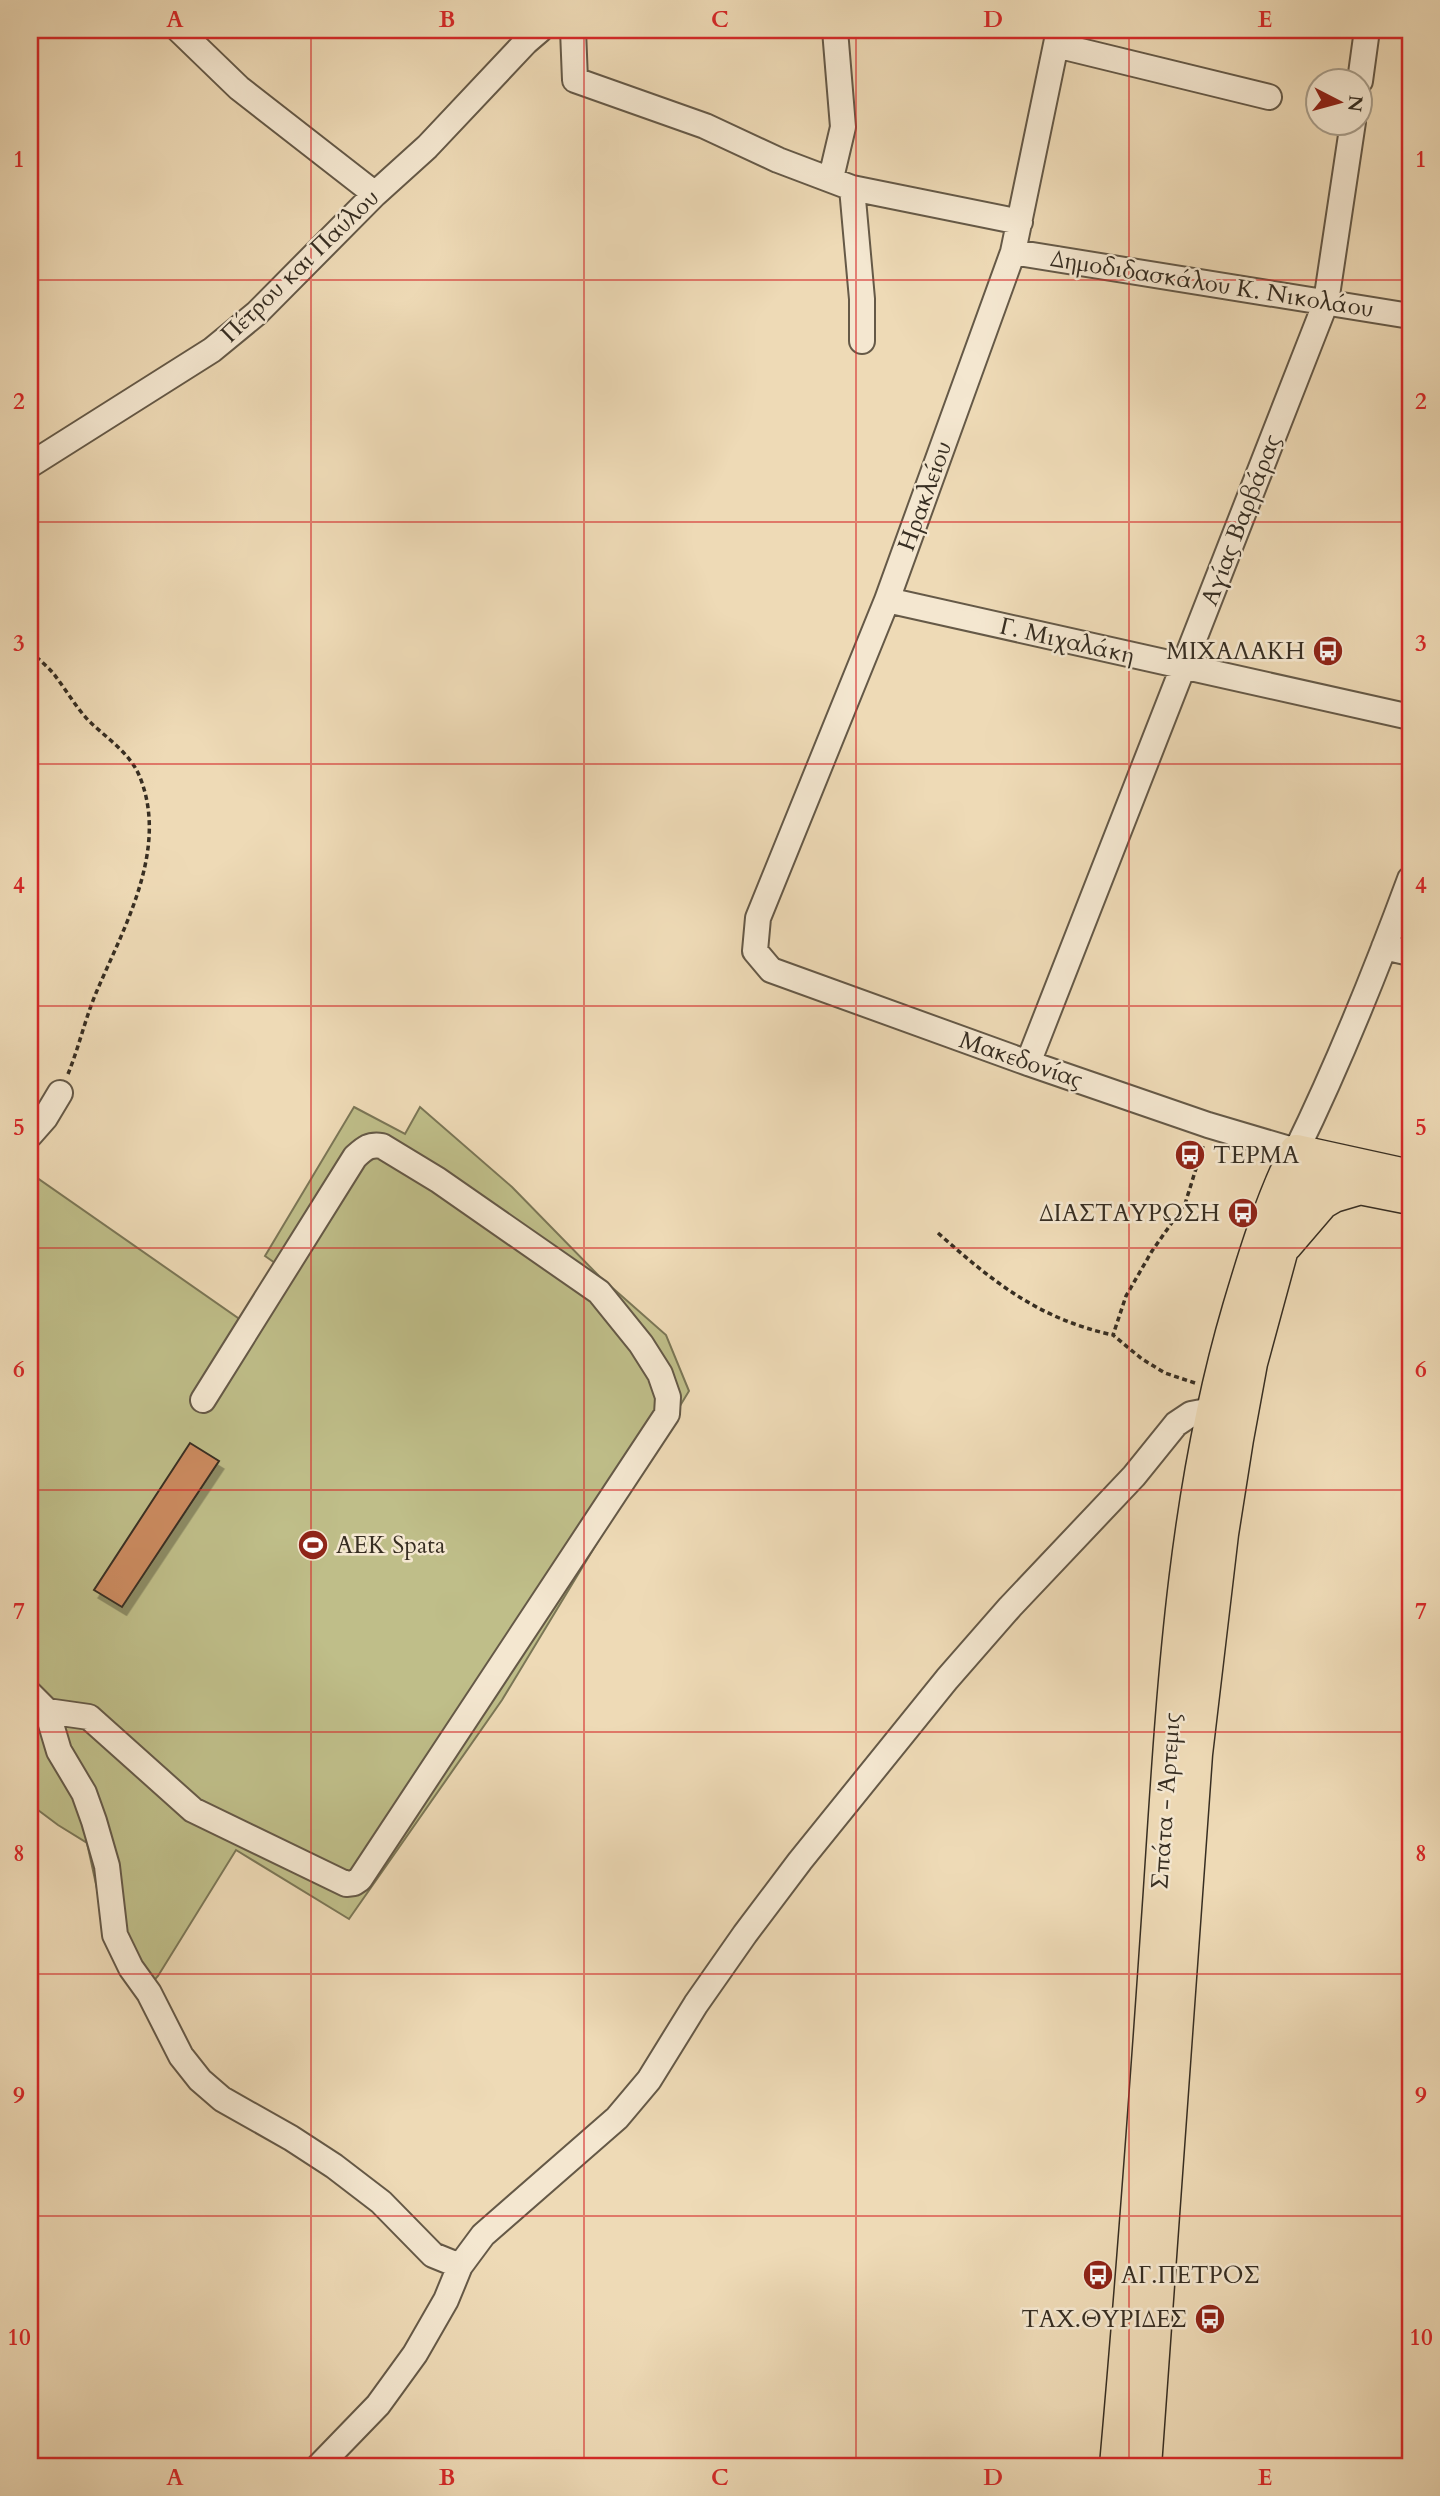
<svg xmlns="http://www.w3.org/2000/svg" width="1440" height="2496" viewBox="0 0 1440 2496" font-family="Cardo,serif">
	<defs>
		<filter id="shadow"><feDropShadow dx="4.5" dy="8" stdDeviation="0" flood-color="#0004"/></filter>
	</defs>
	<rect width="100%" height="100%" fill="#eedab6"/>
	<filter id="stains"><feTurbulence type="fractalNoise" baseFrequency=".00286" numOctaves="4"/><feColorMatrix values="0 0 0 0 .2 0 0 0 0 .09 0 0 0 0 .02 0 0 0 .5 -.17"/></filter>
	<radialGradient id="worn" r=".72"><stop offset=".6" stop-color="#630" stop-opacity="0"/><stop offset="1" stop-color="#630" stop-opacity=".3"/></radialGradient>
	<path fill="#bfbe89" stroke="#7b7656" stroke-width="2" d="M354,1107L405,1134L420,1107L512,1187L599,1276L666,1335L689,1391L502,1700L349,1919L236,1850L158,1976L140,1996L110,1948L87,1843L58,1825L30,1804V1173L241,1320L275,1263L265,1256Z"/>
	<path fill="#cc8b61" stroke="#372e22" stroke-width="2" filter="url(#shadow)" d="M190,1443L219,1461L122,1607L94,1590Z"/>
	<g fill="none" stroke-linecap="round" stroke-linejoin="round">
		<g stroke="#655947" stroke-width="28">
			<path id="minor" d="M179,30L239,88L375,194
				M573,30L575,80L705,126L778,160L852,188L1020,222
				M1059,30L1013,252L887,600L758,918L755,951L771,970L1028,1063L1208,1125L1296,1151C1339,1063 1376,971 1410,879
				M1056,45L1269,97
				M1360,81L1367,30
				M831,178L843,127L835,30
				M852,188L862,299V341
				M1013,252L1410,316
				M30,465L212,350L257,313L375,194L427,147L526,42L540,30
				M887,600L1410,717
				M1384,947L1410,953
				M1028,1063L1326,302L1353,122
				M30,1135L45,1118L60,1093
				M30,1694L47,1711L59,1751L84,1793L94,1821L107,1866L115,1935L131,1968L149,1993L181,2056L200,2080L222,2099L291,2138L334,2166L381,2202L433,2255L460,2266
				M47,1711L89,1717L193,1810L346,1884L354,1883L360,1879L667,1414L668,1397L660,1374L641,1344L599,1292L438,1180L382,1146C369,1144 365,1148 355,1157L203,1400
				M319,2466L378,2405L415,2354L446,2300L460,2266L483,2235L617,2118L649,2080L696,2004L745,1934L800,1861L947,1679L1010,1607L1134,1476L1176,1424L1191,1414L1212,1410"/>
		</g>
		<g stroke="#372e22" stroke-width="35">
			<path id="major" d="M1296,1151L1410,1176
				M1299,1176L1410,1198
				M1286,1245L1322,1203L1334,1196L1361,1188
				M1116,2466C1133,2275 1147,2083 1160,1891C1173,1695 1183,1498 1239,1308C1255,1254 1271,1202 1296,1151
				M1145,2466L1196,1754L1222,1534L1237,1439L1251,1363L1282,1249L1296,1187"/>
		</g>
		<path stroke="#372e22" stroke-width="3.5" stroke-dasharray="5 3.5" stroke-linecap="butt" d="M30,651C37,658 46,665 53,673C65,688 75,706 88,720C105,737 129,752 139,775C170,848 124,927 96,993C85,1019 79,1047 68,1074
			M938,1233C993,1282 1039,1319 1113,1335
			M1195,1383L1165,1373L1142,1359L1113,1335L1126,1296L1152,1251L1185,1204L1203,1146"/>
		<use href="#minor" stroke="#f4e7d0" stroke-width="24"/>
		<use href="#major" stroke="#eedab6" stroke-width="32"/>
	</g>
	<path fill="none" stroke="#d62828" stroke-width="2" stroke-opacity="0.55" d="M311,30V2466M584,30V2466M856,30V2466M1129,30V2466M30,280H1410M30,522H1410M30,764H1410M30,1006H1410M30,1248H1410M30,1490H1410M30,1732H1410M30,1974H1410M30,2216H1410"/>
	<defs>
		<g id="bus-disc" transform="scale(1.575)"><circle r="9.5" fill="#8f2418" stroke="#f4e7d0"/><path d="M-5-6H5V4H4V6H2V4H-2V6H-4V4H-5ZM-3.5-4V0h7V-4ZM-3.5 1.2v1.5H-2V1.2ZM2 1.2v1.5H3.5V1.2Z" fill="#fff"/></g>
		<g id="stadium-disc" transform="scale(1.575)"><circle r="9.5" fill="#8f2418" stroke="#f4e7d0"/><path d="M0-5a6.5 5 0 1 0 0 10a6.5 5 0 1 0 0-10ZM-3.5-1.8h7v3.6h-7Z" fill="#fff"/></g>
	</defs>
	<g fill-rule="evenodd">
		<use href="#bus-disc" x="1328" y="651"/>
		<use href="#bus-disc" x="1190" y="1155"/>
		<use href="#bus-disc" x="1243" y="1213"/>
		<use href="#stadium-disc" x="313" y="1545"/>
		<use href="#bus-disc" x="1098" y="2275"/>
		<use href="#bus-disc" x="1210" y="2319"/>
	</g>
	<g text-anchor="middle" dominant-baseline="central" stroke-width="5" stroke-linejoin="round" paint-order="stroke">
		<g font-size="24" fill="#372e22" stroke="#f4e7d0">
			<text transform="translate(300 266) rotate(-44)">Πέτρου και Παύλου</text>
			<text transform="translate(1212 284) rotate(9)">Δημοδιδασκάλου Κ. Νικολάου</text>
			<text transform="translate(925 496) rotate(-70)">Ηρακλείου</text>
			<text transform="translate(1241 520) rotate(-69)">Αγίας Βαρβάρας</text>
			<text transform="translate(1067 641) rotate(13)">Γ. Μιχαλάκη</text>
			<text transform="translate(1021 1060) rotate(19)">Μακεδονίας</text>
			<text transform="translate(1166 1801) rotate(-86)">Σπάτα - Άρτεμις</text>
		</g>
		<g font-size="24" fill="#372e22" stroke="#f4e7d0" text-anchor="end">
			<text x="1305" y="651">ΜΙΧΑΛΑΚΗ</text>
			<text x="1213" y="1155" text-anchor="start">ΤΕΡΜΑ</text>
			<text x="1220" y="1213">ΔΙΑΣΤΑΥΡΩΣΗ</text>
			<text x="336" y="1545" text-anchor="start">AEK Spata</text>
			<text x="1121" y="2275" text-anchor="start">ΑΓ.ΠΕΤΡΟΣ</text>
			<text x="1187" y="2319">ΤΑΧ.ΘΥΡΙΔΕΣ</text>
		</g>
	</g>
	<rect width="1440" height="2496" fill="none" stroke="#eedab6" stroke-width="77"/>
	<g transform="translate(1339 102) rotate(96)"><circle r="33" fill="#f4e7d0" stroke="#a89d8a" stroke-width="2"/>
	<path d="M0-5L12 26L0 18L-12 26Z" fill="#8f2418"/>
	<text y="-10" font-size="19" font-weight="bold" text-anchor="middle" fill="#372e22">N</text>
	</g>
	<rect x="38" y="38" width="1364" height="2420" fill="none" stroke="#d62828" stroke-width="2.5"/>
	<g font-size="23" text-anchor="middle" font-weight="bold" fill="#d62828">
		<text x="175" y="27">A</text>
		<text x="447" y="27">B</text>
		<text x="720" y="27">C</text>
		<text x="993" y="27">D</text>
		<text x="1265" y="27">E</text>
		<text x="19" y="167">1</text>
		<text x="1421" y="167">1</text>
		<text x="19" y="409">2</text>
		<text x="1421" y="409">2</text>
		<text x="19" y="651">3</text>
		<text x="1421" y="651">3</text>
		<text x="19" y="893">4</text>
		<text x="1421" y="893">4</text>
		<text x="19" y="1135">5</text>
		<text x="1421" y="1135">5</text>
		<text x="19" y="1377">6</text>
		<text x="1421" y="1377">6</text>
		<text x="19" y="1619">7</text>
		<text x="1421" y="1619">7</text>
		<text x="19" y="1861">8</text>
		<text x="1421" y="1861">8</text>
		<text x="19" y="2103">9</text>
		<text x="1421" y="2103">9</text>
		<text x="19" y="2345">10</text>
		<text x="1421" y="2345">10</text>
		<text x="175" y="2485">A</text>
		<text x="447" y="2485">B</text>
		<text x="720" y="2485">C</text>
		<text x="993" y="2485">D</text>
		<text x="1265" y="2485">E</text>
	</g>
	<rect width="100%" height="100%" filter="url(#stains)"/>
	<rect width="100%" height="100%" fill="url(#worn)"/>
</svg>
